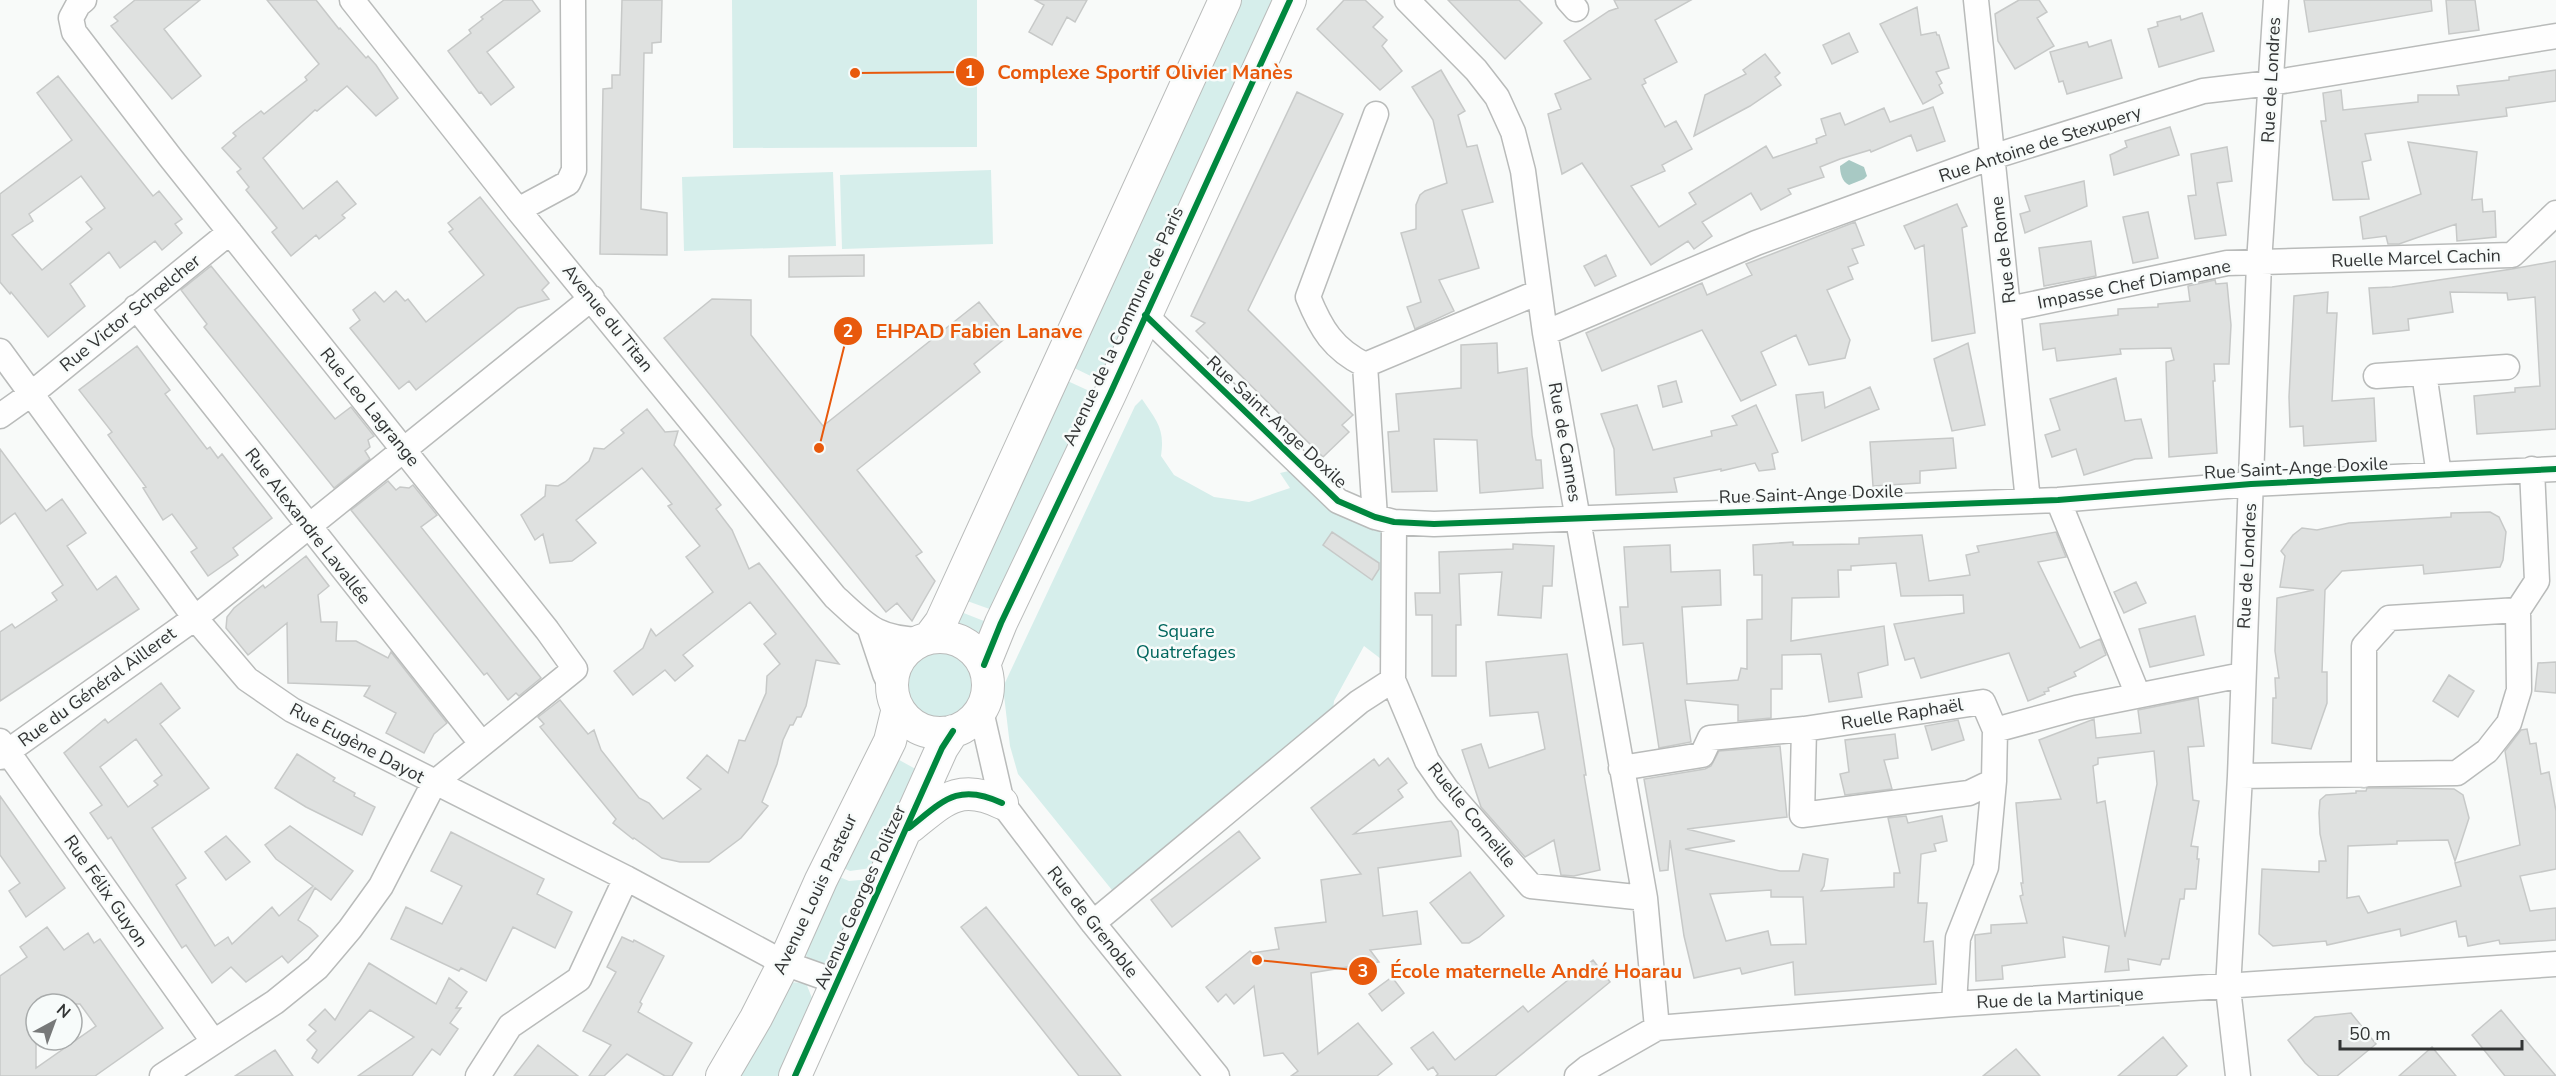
<svg xmlns="http://www.w3.org/2000/svg" width="2556" height="1076" viewBox="0 0 2556 1076" font-family="'Nunito Sans',sans-serif">
	<rect width="100%" height="100%" fill="#f8faf9"/>
	<path fill="#d6eeeb" d="M732,0H977V147L733,148Z
		M1237,0H1275L1101,381L1068,365Z
		M991,170L993,244L842,249L840,175Z
		M833,172L836,246L684,251L682,177Z
		M1061,378L1096,394L995,611L959,598Z
		M1142,399C1157,421 1165,429 1161,456L1174,475L1214,497L1249,502L1290,488L1280,473L1293,470L1366,525L1381,532L1385,537V662L1364,646L1334,701L1333,710L1116,895L1018,774L1010,746L1003,687L1135,406Z
		M956,610L989,623L984,632L966,633L951,622Z
		M907 687a34 34 0 1 1 68 0a34 34 0 1 1-68 0Z
		M892,756L921,772L878,867L850,871L838,866Z
		M835,875L849,881L872,879L835,960L823,964L807,957L802,946Z
		M786,982L806,983L814,1003L781,1076H729Z"/>
	<path fill="#a8c9c4" d="M1849,160L1864,167L1867,176L1864,179L1849,185C1842,182 1840,173 1840,166Z"/>
	<path fill="#dfe1e0" stroke="#c7c9c8" stroke-width="1.5" fill-rule="evenodd" d="M135,0H200L164,29L201,76L172,99L111,26L118,21L114,17Z
		M267,0H316L339,29L340,28L366,58L368,56L376,65L398,98L376,116L347,86L317,111L315,110L263,158L303,209L337,181L356,204L342,215L345,218L319,239L316,235L291,256L272,232L277,228L246,190L249,187L237,172L241,169L222,148L236,136L233,133L244,124L261,111L264,114L307,80L305,77L319,64Z
		M504,0H532L540,11L487,52L514,87L491,105L481,92L479,93L448,51L471,33L469,30L483,19L481,17Z
		M622,0H662L661,42L652,43V53H644L641,209L667,213V255L600,254L603,89L612,88V75H620Z
		M1035,0H1087L1075,22L1067,17L1052,45L1029,32L1044,5Z
		M1344,0H1365L1383,17L1373,27L1387,40L1382,46L1402,71L1380,90L1317,29Z
		M1448,0H1519L1542,23L1505,59Z
		M1614,0H1691L1655,20L1677,62L1644,79L1646,83L1642,85L1665,127L1676,121L1692,149L1662,165L1665,171L1631,186L1659,227L1696,204L1689,193L1766,146L1773,158L1817,143L1816,139L1826,135L1821,119L1840,113L1845,125L1884,108L1890,122L1933,107L1945,141L1917,151L1911,135L1871,152L1870,150L1840,159L1820,167L1824,177L1788,189L1791,194L1761,210L1751,193L1702,222L1712,236L1694,249L1688,241L1651,265L1582,163L1562,174L1548,114L1561,109L1555,94L1591,79L1564,41L1609,11L1618,8Z
		M2019,0H2039L2047,12L2037,18L2054,46L2015,69L1998,41L1995,14Z
		M2304,0H2431L2432,11L2309,32Z
		M2446,0H2475L2479,30L2449,34Z
		M1917,7L1921,35L1936,32L1937,35H1939L1949,68L1936,72L1942,83L1939,85L1943,93L1923,104L1880,24Z
		M2202,13L2214,51L2159,67L2148,29L2158,26L2157,22L2180,16L2181,20Z
		M1849,33L1858,52L1832,64L1823,45Z
		M2111,40L2122,78L2067,94L2063,81L2059,82L2050,52L2087,42L2089,47Z
		M1765,54L1780,73L1775,77L1781,85L1750,106L1694,136L1705,95L1746,74L1743,70Z
		M1441,70L1465,111L1458,115L1467,147L1477,145L1493,202L1462,210L1479,268L1439,280L1454,311L1415,329L1407,307L1421,302L1401,233L1416,229V205L1420,195L1425,191L1447,183L1433,120L1412,87Z
		M2556,70V101L2506,108L2507,116L2365,134L2371,160L2362,162L2369,199L2333,200L2321,121H2326L2323,93L2341,90L2343,110L2418,102V95H2459L2457,86L2509,80V77Z
		M58,76L153,196L159,191L182,219L175,224L182,233L162,250L155,241L120,268L109,252L70,284L85,306L48,337L11,292L10,294L0,282V194L72,140L37,93ZM81,176L105,208L86,222L92,229L42,270L12,235L33,221L29,214Z
		M1297,92L1343,114L1248,310L1353,415L1342,425L1349,432L1323,457L1196,331L1205,323L1191,316Z
		M2170,127L2179,155L2114,175L2110,155L2127,147L2125,141Z
		M2408,142L2477,152L2472,200L2482,199L2483,212L2495,211L2496,237L2457,241L2456,224L2399,244H2388L2386,236L2363,239L2360,217L2421,194Z
		M2227,147L2232,181L2217,183L2226,235L2195,239L2188,196L2196,195L2191,154Z
		M2084,181L2087,206L2025,233L2020,214L2030,211L2025,196Z
		M480,197L549,283L542,290L549,299L518,308L416,390L409,381L399,389L350,328L360,320L353,310L375,292L384,302L396,291L405,301L408,299L426,322L484,275L449,232L453,229L448,223Z
		M1957,204L1967,226L1962,228L1975,333L1932,341L1924,245L1915,249L1904,226Z
		M2148,212L2158,258L2133,263L2123,217Z
		M1855,222L1864,245L1852,249L1858,263L1848,267L1853,279L1827,290L1850,340L1845,358L1809,365L1796,335L1761,352L1776,385L1741,401L1702,330L1602,371L1586,333L1702,283L1707,295L1752,275L1746,264Z
		M2091,241L2096,276L2044,286L2039,248Z
		M864,255V276L789,277V256Z
		M1606,255L1616,276L1595,286L1584,266Z
		M2556,261V429L2477,434L2474,396L2515,392V388L2540,386L2535,297L2508,300L2507,293L2450,292L2453,312L2408,319L2409,330L2373,334L2369,288L2392,287L2512,269Z
		M211,266L335,419L351,407L374,436L368,440L370,447L365,451L370,459L334,488L204,327L207,324L181,290Z
		M2215,280L2216,284L2227,283L2231,325L2229,364H2214L2215,381H2213L2217,453L2169,457L2166,362L2174,360L2171,348L2120,349L2121,354L2057,361L2055,348L2043,350L2040,324L2118,315V309L2158,307V304L2190,301L2188,286Z
		M2328,292L2327,313H2337L2332,401L2374,398L2376,441L2304,446L2303,426L2290,427L2289,397L2294,296Z
		M712,299L751,300V335L823,426L979,302L1007,337L974,364L980,372L857,470L922,552L916,556L935,581L912,621L897,603L886,612L664,338Z
		M1497,343L1498,373L1527,368L1532,435L1536,460H1541L1543,488L1480,493L1477,440L1434,439L1437,491L1392,492L1388,432L1399,431L1396,394L1461,388V345Z
		M1968,343L1985,425L1952,431L1934,359Z
		M137,346L170,390L165,394L207,449L210,447L218,458L222,454L272,518L233,548L238,555L208,576L191,552L197,548L172,514L163,520L143,488L146,487L108,435L112,432L79,390Z
		M2116,378L2125,421L2141,419L2152,458L2135,459L2084,475L2076,449L2052,457L2045,435L2060,430L2050,399Z
		M1676,381L1682,402L1663,407L1658,386Z
		M1870,387L1879,409L1802,441L1796,395L1823,392L1825,408Z
		M1637,405L1653,450L1712,436L1711,431L1737,425L1732,416L1756,405L1778,452L1772,454L1775,469L1759,471L1755,463L1721,471V469L1674,478L1677,492L1616,495L1614,449L1601,414Z
		M647,409L665,432L678,431L674,445L721,505L716,509L732,530L749,569L759,563L839,664L816,660L806,706L801,717H797L793,725H790L783,740L777,764L762,802L768,806L741,838L709,862H680L662,858L634,838L633,839L613,823L616,819L540,727L544,724L538,717L560,700L588,734L594,730L601,750L639,798L649,803L663,819L701,789L687,778L707,755L728,773L739,740L745,741L766,693L767,676L780,664L764,644L776,634L750,602L683,655L693,666L675,681L665,670L633,695L614,671L643,648L651,629L656,636L713,592L686,557L700,546L668,506L672,504L642,468L576,520L596,543L572,561L550,563L543,534L535,540L521,515L545,496L546,485L558,486L565,482L589,461L594,448L604,449L624,433L621,430Z
		M1953,438L1956,468L1920,471V483L1873,486L1870,442Z
		M0,449L46,511L62,499L86,533L67,546L97,590L116,576L139,609L0,701V632L12,624L15,628L57,600L52,593L63,585L15,513L0,524Z
		M388,481L396,490L400,487L409,488L413,485L437,515L421,527L541,678L519,696L516,693L508,700L487,673L484,675L351,510Z
		M2490,512L2499,517L2506,532L2503,560L2500,567L2424,574L2423,565L2342,571L2325,590L2322,672H2327V703L2311,749L2272,743L2273,698H2276L2275,678H2279L2275,651L2277,598L2314,590L2280,587L2285,556L2281,551L2293,535L2302,528L2317,530L2349,523L2451,517V513Z
		M1332,532L1379,563V569L1372,580L1323,545Z
		M2056,532L2066,557L2038,562L2080,648L2100,639L2106,655L2074,672L2076,676L2048,688L2049,691L2044,692L2045,694L2028,701L2009,653L1921,678L1914,658L1905,660L1894,624L1964,613L1963,595L1901,596L1896,563L1851,566V570H1838L1839,597L1792,598L1791,641L1884,626L1888,665L1858,673L1862,697L1829,702L1821,654L1782,655V689H1771V718L1738,721V705L1685,700L1691,742L1659,748L1643,643L1623,645L1620,607H1628L1624,547L1670,545L1671,572L1720,570L1721,605L1682,607L1687,684L1738,680L1741,668L1747,669V620L1762,619V575H1754L1753,545L1793,542V545L1859,544V538L1922,535L1929,581L1970,575L1966,555L1979,552L1977,546Z
		M1513,544L1554,546L1552,586H1543L1541,618L1498,615L1502,572L1459,574L1461,625H1456V676H1432V615H1416L1415,593H1440L1439,552L1513,549Z
		M306,556L329,586L318,595L321,622H337L336,641H356L388,658L391,652L447,723L434,734L424,753L386,733L396,713L364,696L370,686L288,683L287,623L248,655L226,628L227,617L234,608L263,585L265,588Z
		M2136,582L2146,603L2124,613L2114,592Z
		M2195,616L2204,655L2150,667L2139,629Z
		M1567,654L1586,775H1584L1600,870L1574,876L1561,875L1554,840L1525,857L1481,807L1462,750L1481,744L1489,768L1545,749L1538,712L1490,716L1486,662Z
		M2556,662V693L2535,691L2538,663Z
		M2449,675L2474,691L2458,717L2433,701Z
		M161,683L180,708L160,724L209,788L152,828L186,878L176,885L215,946L228,937L232,944L272,907L279,916L313,886L276,859L265,845L290,826L353,871L331,900L315,888L298,920L310,928L318,936L288,963L282,956L246,982L231,967L212,983L186,945L182,948L111,837L108,839L90,813L102,805L64,753L105,719L108,723ZM136,739L162,775L154,781L158,785L128,807L100,767Z
		M2198,698L2204,746L2188,747L2193,800L2199,801L2191,846L2198,847L2197,859H2199L2196,889H2185L2184,899H2180L2169,959H2162L2160,965L2128,959L2129,970L2105,972L2109,946L2063,937L2065,957L2002,966L2003,979L1976,981L1975,935L1991,933V925L2027,923L2020,896L2023,895L2021,883H2023L2016,803L2061,799L2039,740L2094,719L2096,738L2141,733L2138,710ZM2154,751L2157,784L2125,937L2105,801L2097,803L2093,766L2098,764V758Z
		M1958,720L1964,740L1932,750L1925,726Z
		M2527,729L2530,744L2536,743L2541,774L2549,772L2556,811V869L2520,876L2530,911L2556,908V940L2500,944L2499,940L2468,946L2466,936L2459,937L2456,921L2401,936L2400,929L2327,945L2326,941L2273,946L2259,934L2262,869L2319,872V861H2326L2320,834L2319,813L2320,800L2326,795L2356,793V791H2366L2367,788H2396L2454,789L2463,795L2469,818L2455,861L2448,840L2397,841V844L2348,846L2347,898L2359,896L2368,913L2461,886L2455,863L2520,845L2505,751L2521,730Z
		M1895,734L1898,758L1884,760L1892,789L1845,795L1840,774L1849,772L1845,740Z
		M1780,746L1787,817L1687,829L1735,841L1685,849L1780,871H1799L1803,854L1828,859L1824,886L1821,891L1894,887V873H1900L1888,818L1906,816L1908,823L1942,816L1947,841L1934,844L1936,851L1921,854L1918,903H1927L1924,942L1933,941L1936,984L1795,995L1793,962L1742,974L1740,968L1694,978L1684,936L1670,840L1668,870L1660,871L1644,779L1705,769L1711,766L1719,751ZM1771,890V897H1803L1806,944L1771,945L1768,931L1726,941L1710,894Z
		M297,754L335,778L333,781L355,793L354,796L375,807L362,835L306,807L275,788Z
		M1388,758L1407,783L1398,790L1403,797L1354,834L1451,821L1458,831L1461,856L1378,868L1383,916L1417,911L1421,944L1370,950L1379,962L1311,973L1318,1054L1358,1023L1392,1064L1377,1076H1291L1298,1071L1283,1053L1264,1056L1254,986L1234,1004L1226,994L1218,1002L1206,987L1250,951L1252,953L1279,949L1275,928L1326,922L1321,880L1361,874L1311,808L1374,759L1379,766Z
		M0,796L65,888L26,917L9,891L20,883L0,855Z
		M1239,831L1260,858L1172,927L1151,900Z
		M451,832L544,879L537,894L572,912L555,948L513,927L486,981L461,968L459,971L391,939L406,907L442,924L462,886L431,871Z
		M226,836L250,862L226,880L205,852Z
		M1470,872L1504,916L1479,937L1469,943H1462L1430,903Z
		M986,907L1121,1076H1079L961,927Z
		M47,927L64,950L88,933L94,943L100,939L163,1028L95,1076H0V976L27,957L20,947ZM36,1004H80L96,1026L36,1068Z
		M622,937L633,942L634,940L664,956L640,1002L642,1004L638,1012L692,1043L672,1076H665L627,1054L604,1076H589L611,1045L583,1031L616,972L607,967Z
		M1593,960L1610,982L1495,1076H1436L1438,1074L1433,1067L1428,1070L1411,1048L1433,1032L1455,1060L1523,1006L1528,1012Z
		M369,963L436,1004L449,978L467,992L456,1008H461L450,1023L458,1029L440,1055L432,1049L412,1076H358L414,1037L370,1010L318,1063L312,1058L317,1050L307,1040L316,1031L309,1025L325,1009L335,1020Z
		M1392,977L1404,993L1382,1011L1369,994Z
		M2501,1010L2534,1050L2556,1076H2505L2472,1035Z
		M2351,1013L2376,1044L2337,1076H2319L2305,1063L2288,1040L2315,1017Z
		M2163,1037L2187,1066L2176,1076H2118Z
		M538,1045L547,1052L578,1076H514Z
		M2432,1047L2456,1076H2399Z
		M2016,1049L2040,1076H1983Z
		M275,1050L293,1076H235Z"/>
	<g fill="none" stroke-linecap="round" stroke-linejoin="round">
		<g stroke="#b9bbba" stroke-width="27">
			<path id="minor" d="M84,0L78,5L71,18L74,32L170,157L547,630L575,669L434,783L381,886L350,929L317,968L275,1002L162,1076
				M352,0L518,210L835,597C867,626 876,639 922,640
				M1407,0L1476,70L1497,97L1513,132L1523,171L1545,333L1645,898L1657,1028
				M1568,0L1576,9
				M1976,0L2028,501
				M518,210L568,183L574,170L573,0
				M136,307L481,743
				M2009,309L2227,263L2512,255L2556,213
				M1145,315L1338,501L1375,517L1394,522L1434,524L2058,500L2251,484L2556,469
				M1545,333L1756,243L1992,157L2203,91L2271,83L2556,36
				M0,351L195,618L247,679L292,710L626,878L784,963L826,978L840,977
				M1365,365L1539,292
				M2424,373L2439,475
				M2376,376L2507,367
				M0,416L31,394L230,232
				M2058,500L2138,695
				M1375,517L1365,365C1333,349 1321,329 1308,297L1376,114
				M1394,522L1393,680L1427,761L1447,790L1531,886L1645,898
				M870,629L885,674L892,689
				M981,711L1002,803L1093,923L1217,1076
				M1804,729L1802,815L1969,793L1994,781
				M0,741L213,1041
				M0,757L195,618L592,298
				M1621,768L1702,755L1710,738L1804,729L1983,702L1995,730L2076,708L2242,675
				M2364,775V646L2389,618L2518,610
				M2240,776L2457,773L2487,751L2509,723L2519,690L2518,610L2537,581L2532,469
				M1093,923L1359,702L1393,680
				M1954,1004L1958,938L1986,867L1994,781L1995,730
				M478,1076L510,1026L579,979L626,878
				M1577,1076L1587,1068L1657,1028L1954,1004L2556,964
				M2238,1076L2228,988L2240,776L2259,263L2276,0"/>
		</g>
		<g stroke="#b9bbba" stroke-width="34">
			<path id="major" d="M892 685a48 48 0 1 1 96 0a48 48 0 1 1-96 0Z
				M929,638L941,622L1225,0
				M984,665L1001,623L1110,394L1290,0
				M910,827C943,801 958,782 1002,803
				M722,1076L756,1018L784,963L821,880L890,741L898,708
				M795,1076L942,748L953,731"/>
		</g>
		<use href="#minor" stroke="#fefefe" stroke-width="24"/>
		<use href="#major" stroke="#fefefe" stroke-width="32"/>
		<g stroke="#f7fbfa" stroke-width="10">
			<path id="cycleway" d="M1145,315L1338,501L1375,517L1394,522L1434,524L2058,500L2251,484L2556,469
				M984,665L1001,623L1110,394L1290,0
				M909,828C943,801 958,782 1002,803
				M795,1076L942,748L953,731"/>
		</g>
		<use href="#cycleway" stroke="#00873e" stroke-width="6"/>
	</g>
	<g text-anchor="middle" dominant-baseline="central" stroke-width="5" stroke-linejoin="round" paint-order="stroke">
		<g font-size="18" fill="#323434" stroke="#f7fbfa">
			<text transform="translate(2271 80) rotate(-87)">Rue de Londres</text>
			<text transform="translate(2040 144) rotate(-18)">Rue Antoine de Stexupery</text>
			<text transform="translate(2003 250) rotate(-97)">Rue de Rome</text>
			<text transform="translate(2416 258) rotate(-2)">Ruelle Marcel Cachin</text>
			<text transform="translate(2134 284) rotate(-11)">Impasse Chef Diampane</text>
			<text transform="translate(130 313) rotate(-39)">Rue Victor Schœlcher</text>
			<text transform="translate(608 318) rotate(51)">Avenue du Titan</text>
			<text transform="translate(1123 326) rotate(-65)">Avenue de la Commune de Paris</text>
			<text transform="translate(370 407) rotate(51)">Rue Leo Lagrange</text>
			<text transform="translate(1277 422) rotate(43)">Rue Saint-Ange Doxile</text>
			<text transform="translate(1565 442) rotate(80)">Rue de Cannes</text>
			<text transform="translate(2296 468) rotate(-3)">Rue Saint-Ange Doxile</text>
			<text transform="translate(1811 494) rotate(-2)">Rue Saint-Ange Doxile</text>
			<text transform="translate(308 526) rotate(52)">Rue Alexandre Lavallée</text>
			<text transform="translate(2247 566) rotate(-87)">Rue de Londres</text>
			<text transform="translate(97 687) rotate(-36)">Rue du Général Ailleret</text>
			<text transform="translate(1902 714) rotate(-9)">Ruelle Raphaël</text>
			<text transform="translate(357 743) rotate(28)">Rue Eugène Dayot</text>
			<text transform="translate(1472 815) rotate(51)">Ruelle Corneille</text>
			<text transform="translate(106 891) rotate(55)">Rue Félix Guyon</text>
			<text transform="translate(815 894) rotate(-65)">Avenue Louis Pasteur</text>
			<text transform="translate(860 897) rotate(-66)">Avenue Georges Politzer</text>
			<text transform="translate(1093 922) rotate(52)">Rue de Grenoble</text>
			<text transform="translate(2060 998) rotate(-3)">Rue de la Martinique</text>
		</g>
		<g font-size="18" fill="#00665d" stroke="#f7fbfa">
			<text x="1186" y="631">Square<tspan x="1186" dy="21">Quatrefages</tspan></text>
		</g>
	</g>
	<path fill="none" stroke="#e8590c" stroke-width="2" d="M855 73L970 72M819 448L848 331M1257 960L1363 971"/>
	<g fill="#e8590c" stroke="#f7fbfa" stroke-width="2">
		<circle cx="855" cy="73" r="6"/>
		<circle cx="819" cy="448" r="6"/>
		<circle cx="1257" cy="960" r="6"/>
		<circle cx="970" cy="72" r="15"/>
		<circle cx="848" cy="331" r="15"/>
		<circle cx="1363" cy="971" r="15"/>
	</g>
	<g font-size="18" text-anchor="middle" font-weight="bold" fill="#fff">
		<text x="970" y="78">1</text>
		<text x="848" y="337">2</text>
		<text x="1363" y="977">3</text>
	</g>
	<g font-size="20" text-anchor="middle" font-weight="bold" fill="#e8590c" stroke="#f7fbfa" stroke-width="5" stroke-linejoin="round" paint-order="stroke">
		<text x="1145" y="79">Complexe Sportif Olivier Manès</text>
		<text x="979" y="338">EHPAD Fabien Lanave</text>
		<text x="1536" y="978">École maternelle André Hoarau</text>
	</g>
	<g transform="translate(54 1022) rotate(41)"><circle r="28" fill="#f7fbfa" stroke="#a8abab" stroke-width="1.5"/>
	<path d="M0-4.5L10 22L0 15L-10 22Z" fill="#777979"/>
	<text y="-9" font-size="16" font-weight="bold" text-anchor="middle" fill="#323434">N</text>
	</g>
	<path d="M2340 1040v9h182v-9" fill="none" stroke="#323434" stroke-width="3"/>
	<text x="2349" y="1040" font-size="18" fill="#323434" stroke="#f7fbfa" stroke-width="4.5" paint-order="stroke">50 m</text>
</svg>
